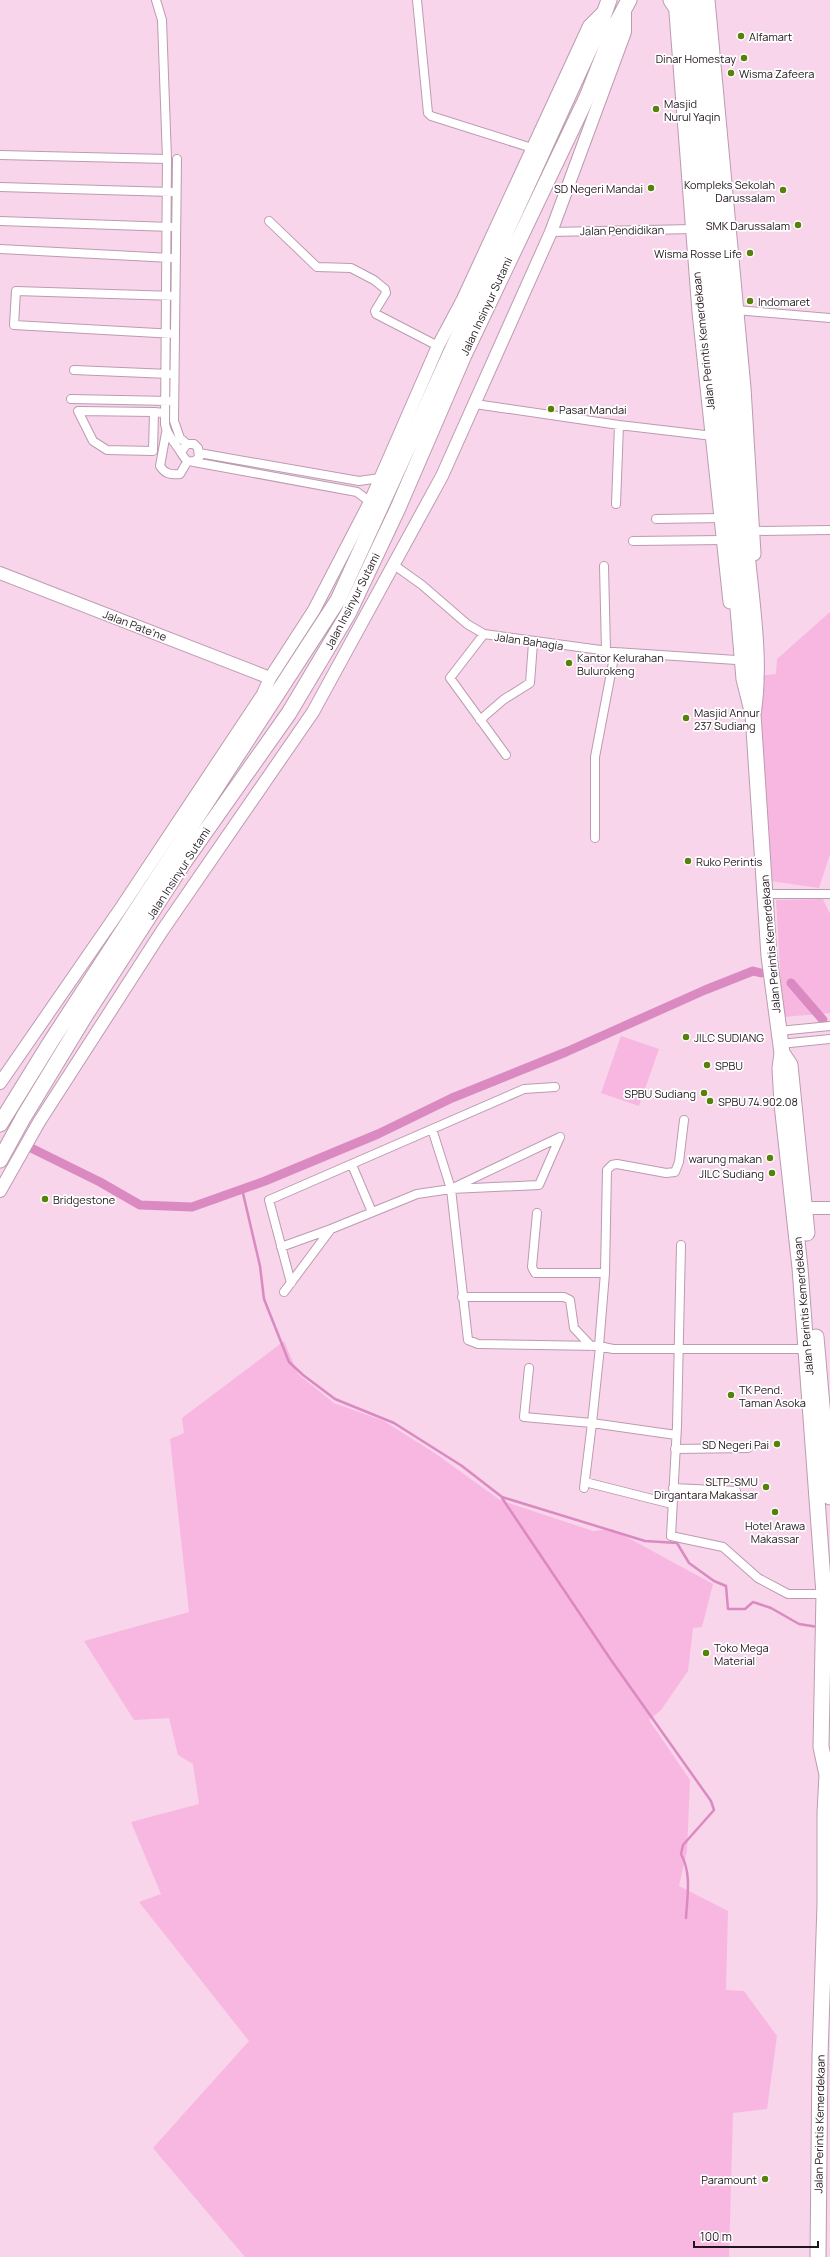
<svg xmlns="http://www.w3.org/2000/svg" width="830" height="2257" viewBox="0 0 830 2257" font-family="Manrope,sans-serif">
	<rect width="100%" height="100%" fill="#f8d5eb"/>
	<path fill="#f7b7e1" d="M830,612V854L819,888L771,881L758,676L776,674L777,659Z
		M823,899L830,914V1013L783,1017L776,900Z
		M621,1036L659,1049L639,1106L601,1093Z
		M284,1341L298,1374L334,1403L384,1421L436,1454L500,1500L593,1531L612,1529L713,1584L702,1627L693,1628L688,1671L661,1710L649,1720L690,1780L687,1851L679,1886L728,1911L726,1990L744,1991L777,2036L767,2109L733,2113L729,2257H245L153,2148L249,2041L139,1902L161,1894L131,1822L199,1804L193,1764L178,1755L169,1718L134,1720L84,1641L189,1612L170,1439L184,1433L182,1418Z"/>
	<g fill="none" stroke-linecap="round" stroke-linejoin="round">
		<path stroke="#db8ac1" stroke-width="2.5" d="M242,1189L260,1266L264,1299L289,1362L303,1375L335,1399L394,1423L462,1466L502,1497L645,1541L677,1543L689,1563L714,1581L726,1586L728,1609H745L753,1602L771,1608L799,1624L818,1627
			M502,1498L611,1660L711,1801L714,1810L683,1845L681,1854C692,1874 687,1897 686,1918"/>
		<path stroke="#db8ac1" stroke-width="9" d="M791,983L823,1020
			M25,1145L100,1182L140,1205L192,1207L265,1181L378,1134L452,1098L566,1052L705,990L753,971L761,973"/>
		<g stroke="#bc9bb0" stroke-width="10">
			<path id="street" d="M156,0L162,20L167,159L165,424C167,436 174,441 180,451C185,459 188,466 199,458L198,448L194,444H187L181,452
				M417,0L428,113L431,116L532,148
				M0,155L167,159
				M177,159L174,421L180,438L187,444
				M0,187L171,192
				M0,221L171,227
				M269,221L317,267L351,268L374,280L385,289L386,293L375,311L376,314L438,346
				M551,232L693,229
				M0,249L171,258
				M736,310L830,318
				M175,334L14,325L16,291L175,296
				M74,370L169,374
				M71,399L170,401
				M475,404L619,425L713,436
				M154,412L153,451L107,450L93,441L78,411L154,412L165,413
				M166,433L160,466C165,474 171,475 180,474L187,462
				M199,453L359,481L380,478
				M194,462L357,492L370,502
				M616,504L619,425
				M656,519L721,518
				M753,531L830,530
				M633,541L724,540
				M394,565L422,585L467,624L484,634L615,652L736,660
				M604,566L606,651
				M484,634L450,678L506,755
				M480,720L503,700L530,683L533,643
				M595,838V757L615,652
				M766,894H830
				M779,1031L830,1026
				M780,1044L830,1039
				M684,1120L679,1162L675,1172L666,1173L617,1164L612,1165L607,1170L605,1273L599,1346L613,1349H807
				M432,1129L451,1189L468,1340L478,1344L599,1346
				M352,1165L372,1212
				M455,1187L560,1137
				M537,1213L532,1267L535,1273H605
				M681,1245L677,1426L671,1536L723,1547L758,1578L788,1594H824
				M281,1247L331,1229
				M291,1283L269,1200L524,1089L555,1087
				M284,1292L331,1229L417,1194L451,1189L539,1185L560,1137
				M462,1297H564L570,1300L574,1328L591,1346
				M529,1368L524,1417L592,1423L600,1347
				M675,1449L748,1448
				M585,1482L672,1504
				M584,1488L592,1423L676,1435
				M673,1488L736,1491"/>
		</g>
		<g stroke="#bc9bb0" stroke-width="14">
			<path id="secondary" d="M0,573L270,678
				M0,1083L121,908L263,694L270,678L314,610L370,502L438,346L463,299L589,26L605,10
				M0,1191L39,1122L162,931L313,712L442,476L551,232L625,32V7
				M797,1208H830"/>
		</g>
		<g stroke="#bc9bb0" stroke-width="15">
			<path id="primary" d="M675,0L699,312L730,602
				M708,0L744,388L754,554"/>
		</g>
		<g stroke="#bc9bb0" stroke-width="17">
			<path id="highway" d="M671,0L675,6
				M684,0L692,66L744,679L751,707
				M696,0C711,116 715,232 728,348C736,420 742,491 748,563C753,613 761,665 753,714L769,956L782,1053L780,1068L782,1104L800,1268L824,1594L821,1747L827,1775
				M782,1053L790,1065L807,1233
				M0,1124L50,1043L338,600L599,28L609,0
				M0,1160L23,1118L83,1019L184,862L289,713L348,614L398,508L464,355L587,97L615,26L629,0
				M816,1337L830,1497
				M818,2257L820,2056L825,1905V1813L827,1775L830,1766"/>
		</g>
		<use href="#street" stroke="#fff" stroke-width="8"/>
		<use href="#secondary" stroke="#fff" stroke-width="12"/>
		<use href="#primary" stroke="#fff" stroke-width="13"/>
		<use href="#highway" stroke="#fff" stroke-width="15"/>
	</g>
	<g fill="#56810b" stroke="#fff" stroke-width="1.5">
		<circle cx="741" cy="36" r="4"/>
		<circle cx="744" cy="58" r="4"/>
		<circle cx="731" cy="73" r="4"/>
		<circle cx="656" cy="109" r="4"/>
		<circle cx="651" cy="188" r="4"/>
		<circle cx="783" cy="190" r="4"/>
		<circle cx="798" cy="225" r="4"/>
		<circle cx="750" cy="253" r="4"/>
		<circle cx="750" cy="301" r="4"/>
		<circle cx="551" cy="409" r="4"/>
		<circle cx="569" cy="663" r="4"/>
		<circle cx="686" cy="718" r="4"/>
		<circle cx="688" cy="861" r="4"/>
		<circle cx="686" cy="1037" r="4"/>
		<circle cx="707" cy="1065" r="4"/>
		<circle cx="704" cy="1093" r="4"/>
		<circle cx="710" cy="1101" r="4"/>
		<circle cx="770" cy="1158" r="4"/>
		<circle cx="772" cy="1173" r="4"/>
		<circle cx="45" cy="1199" r="4"/>
		<circle cx="731" cy="1395" r="4"/>
		<circle cx="777" cy="1444" r="4"/>
		<circle cx="766" cy="1487" r="4"/>
		<circle cx="775" cy="1512" r="4"/>
		<circle cx="706" cy="1653" r="4"/>
		<circle cx="765" cy="2179" r="4"/>
	</g>
	<g text-anchor="middle" dominant-baseline="central" stroke-width="3.5" stroke-linejoin="round" paint-order="stroke">
		<g font-size="11" fill="#21151d" stroke="#fff" text-anchor="start">
			<text x="749" y="36">Alfamart</text>
			<text x="736" y="58" text-anchor="end">Dinar Homestay</text>
			<text x="739" y="73">Wisma Zafeera</text>
			<text x="664" y="103">Masjid<tspan x="664" dy="13">Nurul Yaqin</tspan></text>
			<text x="775" y="184" text-anchor="end">Kompleks Sekolah<tspan x="775" dy="13">Darussalam</tspan></text>
			<text x="643" y="188" text-anchor="end">SD Negeri Mandai</text>
			<text x="790" y="225" text-anchor="end">SMK Darussalam</text>
			<text x="742" y="253" text-anchor="end">Wisma Rosse Life</text>
			<text x="758" y="301">Indomaret</text>
			<text x="559" y="409">Pasar Mandai</text>
			<text x="577" y="657">Kantor Kelurahan<tspan x="577" dy="13">Bulurokeng</tspan></text>
			<text x="694" y="712">Masjid Annur<tspan x="694" dy="13">237 Sudiang</tspan></text>
			<text x="696" y="861">Ruko Perintis</text>
			<text x="694" y="1037">JILC SUDIANG</text>
			<text x="715" y="1065">SPBU</text>
			<text x="696" y="1093" text-anchor="end">SPBU Sudiang</text>
			<text x="718" y="1101">SPBU 74.902.08</text>
			<text x="762" y="1158" text-anchor="end">warung makan</text>
			<text x="764" y="1173" text-anchor="end">JILC Sudiang</text>
			<text x="53" y="1199">Bridgestone</text>
			<text x="739" y="1389">TK Pend.<tspan x="739" dy="13">Taman Asoka</tspan></text>
			<text x="769" y="1444" text-anchor="end">SD Negeri Pai</text>
			<text x="758" y="1481" text-anchor="end">SLTP-SMU<tspan x="758" dy="13">Dirgantara Makassar</tspan></text>
			<text x="775" y="1525" text-anchor="middle">Hotel Arawa<tspan x="775" dy="13">Makassar</tspan></text>
			<text x="714" y="1647">Toko Mega<tspan x="714" dy="13">Material</tspan></text>
			<text x="757" y="2179" text-anchor="end">Paramount</text>
		</g>
		<g font-size="11" fill="#21151d" stroke="#fff">
			<text transform="translate(622 230) rotate(-1)">Jalan Pendidikan</text>
			<text transform="translate(486 306) rotate(-65)">Jalan Insinyur Sutami</text>
			<text transform="translate(703 341) rotate(-96)">Jalan Perintis Kemerdekaan</text>
			<text transform="translate(352 601) rotate(-63)">Jalan Insinyur Sutami</text>
			<text transform="translate(135 625) rotate(21)">Jalan Pate'ne</text>
			<text transform="translate(529 641) rotate(8)">Jalan Bahagia</text>
			<text transform="translate(178 873) rotate(-57)">Jalan Insinyur Sutami</text>
			<text transform="translate(770 944) rotate(-95)">Jalan Perintis Kemerdekaan</text>
			<text transform="translate(803 1306) rotate(-95)">Jalan Perintis Kemerdekaan</text>
			<text transform="translate(819 2124) rotate(-89)">Jalan Perintis Kemerdekaan</text>
		</g>
	</g>
	<path d="M694 2241v6h124v-6" fill="none" stroke="#21151d" stroke-width="2"/>
	<text x="700" y="2241" font-size="12" fill="#21151d" stroke="#ffffff" stroke-width="3" paint-order="stroke">100 m</text>
</svg>
